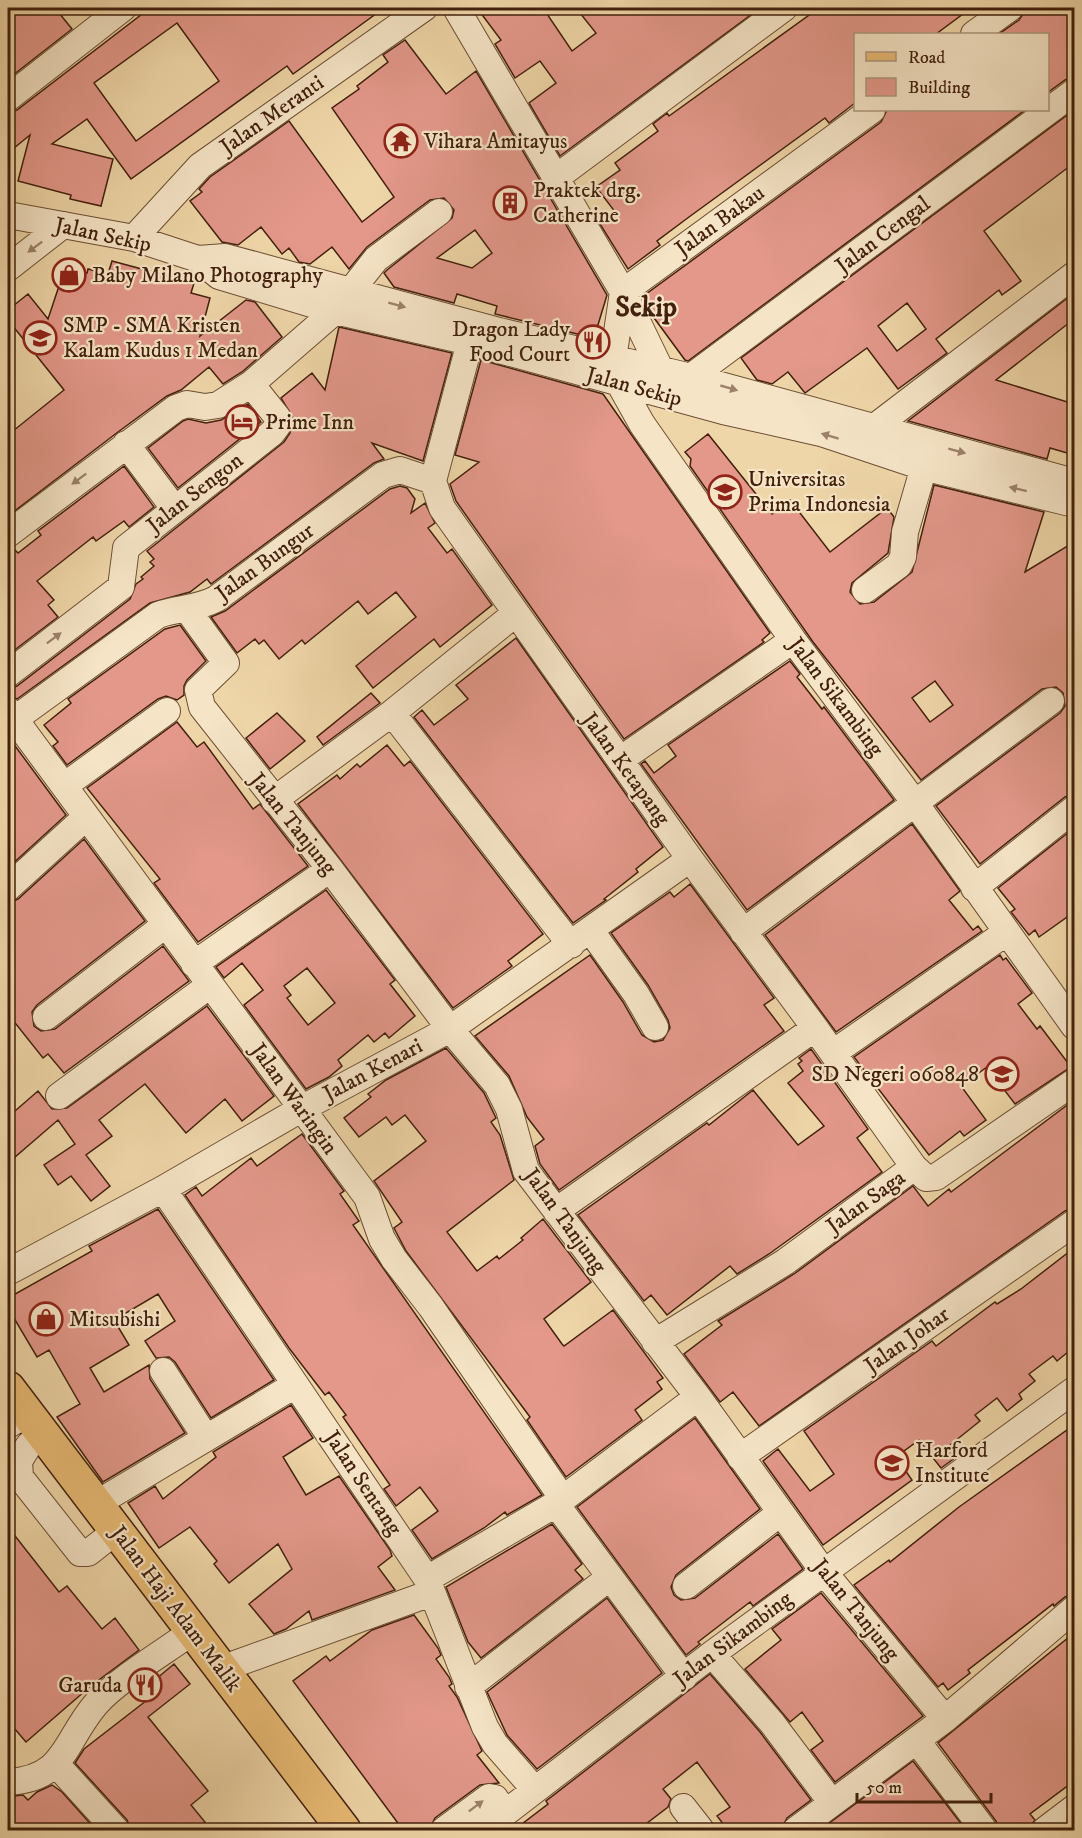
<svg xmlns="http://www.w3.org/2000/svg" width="1082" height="1838" viewBox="0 0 1082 1838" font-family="'IM FELL DW Pica',serif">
	<rect width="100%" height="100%" fill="#efd6a8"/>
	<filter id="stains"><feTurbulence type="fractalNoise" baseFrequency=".00333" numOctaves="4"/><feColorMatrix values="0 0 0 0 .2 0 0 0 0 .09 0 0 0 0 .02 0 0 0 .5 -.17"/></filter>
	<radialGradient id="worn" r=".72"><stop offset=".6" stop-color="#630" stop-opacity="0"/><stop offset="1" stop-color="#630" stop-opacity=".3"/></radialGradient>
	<path fill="#e3988a" stroke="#42200d" stroke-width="1.5" fill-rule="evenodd" d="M8,8H55L72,29L8,79Z
		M150,8H384L293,74L287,66L131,179L87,119L52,144L113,159L101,206L70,199L71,195L18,181L30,135L8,153V113L17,110ZM177,23L219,81L136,141L94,83Z
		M477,8H543L572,51L596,33L576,8H760L560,156L529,103L556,83L540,61L515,78L495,44L501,40Z
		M819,8H971L936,34H855V103L829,123L825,118L689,217L657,241L660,245L628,269L600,224L616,213L596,187L620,170L615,163L658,131L653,124L667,113L669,116Z
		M1027,8H1074V77L1065,80L1047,93V34H999L1019,20Z
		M405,40L446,94L476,71L607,295L594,338L495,314L497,306L457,294L454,303L394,287L384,273L387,270L452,218L454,210L444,198L430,200L367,247L349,269L332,247L310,264L299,262L289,248L282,254L261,227L238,245L222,242L190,201L202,192L199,189L210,177L289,121L362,222L394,197L332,108L359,89L357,86L388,62L383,55ZM475,230L492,253L472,268L437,258Z
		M887,110H1025L688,361L685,360L649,311L642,297L881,122Z
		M1074,110V163L984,231L1021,281L1002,295L999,290L936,339L947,353L898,389L867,348L805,393L788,372L772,384L757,380L741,358ZM907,303L926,329L897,351L878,326Z
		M112,261L194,283L191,293L210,298L200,336L246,300L255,302L282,337L242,372L223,384L209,367L181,390L167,396L118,432L8,516V435L64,390L8,320V310L28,294L48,319L65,268L87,273L88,269L108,274Z
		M1074,293V319L996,380L1074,404V455L1050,448L1047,459L908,421Z
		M339,327L452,353L423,461L372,443L384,459L374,463L211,584L207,579L190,592L150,603L17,699L10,696L8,689L17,686L130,599L136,584L143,579L141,577L154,566L150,562L154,559L147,551L284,442L290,433L293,418L281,398L312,373L325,390Z
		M481,360L603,394L770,633L762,640L764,642L624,739L456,501L450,484L479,462L455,455Z
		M248,404L261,422L178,488L148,448L183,421L188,419L206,423L221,420Z
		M708,434L772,514L790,500L830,552L887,508L894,517L888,553L852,583L850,592L860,604L874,602L912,572L934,485L1044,512L1025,572L1074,542V794L1065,797L980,864L936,806L1060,713L1065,706L1063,693L1056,687L1042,689L921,780L813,642L690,466L691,459L685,452ZM935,681L953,705L930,722L912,698Z
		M124,466L154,507L129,527L124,521L96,541L93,537L37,581L54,600L48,605L58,617L8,655V549L13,548L18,553L41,535L38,531Z
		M400,486L407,488L415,499L411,513L425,503L435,523L428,528L447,553L452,549L492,605L440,647L434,639L373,688L356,666L416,617L396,592L368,614L358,601L305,644L302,640L279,659L264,640L259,644L255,639L237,653L211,617L225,611L390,489Z
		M180,625L206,661L187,680L184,686V695L177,700L166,696L158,699L67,765L53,746L58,742L44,725L71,703L68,699L165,629Z
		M516,638L663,847L636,869L638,872L604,899L606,900L573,923L414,717L422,710L434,725L468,699L456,685Z
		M790,661L800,674L797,677L822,709L824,707L894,800L747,910L641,764L645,761L654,773L676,756L668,745Z
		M371,693L380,703L323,745L317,737Z
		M277,713L305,741L270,769L246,738Z
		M177,722L197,747L204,742L253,809L260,804L308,866L198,942L154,883L160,879L87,788Z
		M8,739H10L66,815L8,868Z
		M387,745L404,766L410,761L543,934L508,961L512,966L453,1008L298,804L337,775L340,779L357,764L360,767Z
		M912,824L960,891L949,900L973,930L978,926L982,931L836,1032L765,935Z
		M1074,828V912L1039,937L1035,930L1029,935L1011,912L1015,909L998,888Z
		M84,839L145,921L37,1005L32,1012L34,1026L41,1031L55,1029L163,946L189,981L64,1073L48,1054L43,1058L8,1014V903L18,899Z
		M690,884L774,998L764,1005L784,1031L559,1190L540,1164L535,1146L544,1139L527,1117L509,1076L475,1036L590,955L623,1002L642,1035L654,1042L663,1040L670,1028L668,1020L648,985L611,933L670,892L674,897Z
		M326,890L395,980L390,984L415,1016L389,1038L385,1033L374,1042L368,1035L338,1060L342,1066L329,1077L306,1089L244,1005L263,990L242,963L224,978L216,967ZM307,968L335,1003L308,1025L287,998L291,995L284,986Z
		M1000,955L1003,960L1006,958L1032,993L1018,1004L1037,1029L1040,1026L1071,1067L1015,1104L987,1067L961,1086L986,1120L964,1136L960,1131L929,1155L854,1057Z
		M207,1006L274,1096L242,1121L225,1099L186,1133L145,1084L99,1120L112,1136L86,1155L110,1186L91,1201L71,1176L58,1185L44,1165L75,1144L58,1120L8,1163V1117L38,1091L52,1109L67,1108Z
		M446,1048L484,1093L496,1118L491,1122L500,1135L514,1180L447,1232L477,1271L497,1256L499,1259L523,1240L521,1238L543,1219L591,1282L544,1319L562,1344L564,1346L613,1310L663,1378L657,1382L662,1389L635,1410L642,1420L566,1477L527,1420L530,1417L406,1251L394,1228L402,1222L374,1181L426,1141L405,1115L392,1125L386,1117L359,1137L344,1118L371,1097L368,1094L386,1080Z
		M811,1049L868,1129L857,1138L882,1172L769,1254L737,1274L730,1266L667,1315L651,1295L644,1301L578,1215L707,1123L709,1125L753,1090L798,1145L824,1126L788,1083L803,1071L798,1064L802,1061L799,1058Z
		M1074,1100V1208L1065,1211L759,1426L733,1392L720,1402L684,1354L722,1325L718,1321L794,1274L913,1186L928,1206L949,1189L951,1192Z
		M302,1134L344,1191L340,1194L359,1221L353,1225L542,1495L507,1515L505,1512L484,1528L432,1559L412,1530L438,1511L420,1487L396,1506L384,1489L390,1485L343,1417L346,1415L329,1392L325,1395L289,1348L185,1195L196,1187L202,1196L251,1158L257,1166Z
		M158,1209L274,1380L211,1418L175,1362L169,1357L156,1358L145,1341L175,1321L158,1294L114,1320L129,1345L90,1368L104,1392L149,1365L150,1379L185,1433L103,1482L57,1417L80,1404L49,1350L37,1357L8,1308V1298L92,1251L89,1246Z
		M1074,1248V1347L1057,1361L1053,1356L1029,1374L1035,1381L1019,1394L1022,1399L1007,1411L997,1398L975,1415L980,1421L950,1445L959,1455L941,1468L919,1440L896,1457L912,1480L823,1545L763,1461L778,1449L810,1491L834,1474L804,1431L932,1341L936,1346L995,1302L997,1304L1021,1289Z
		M291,1405L313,1438L283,1457L306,1495L339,1476L390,1550L392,1556L378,1567L395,1590L312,1620L309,1611L286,1629L274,1634L249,1604L292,1569L278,1544L229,1583L214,1564L217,1561L190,1527L159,1548L128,1503L155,1486L163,1499L216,1457L213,1452Z
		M695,1418L760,1509L676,1575L671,1587L674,1595L681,1600L695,1598L778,1534L803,1569L753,1606L750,1602L698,1642L700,1644L686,1655L577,1507Z
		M1074,1425V1594L1065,1597L1054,1606L1053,1604L968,1670L970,1673L948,1690L943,1683L938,1687L854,1585L889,1560L890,1562L959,1507Z
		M552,1524L582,1564L575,1570L583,1579L481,1658L468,1642L446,1587Z
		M8,1527L59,1592L67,1586L102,1629L115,1618L139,1650L92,1685L26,1742L8,1721Z
		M821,1593L923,1716L835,1782L811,1750L823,1741L802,1712L790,1722L745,1669L781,1640L772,1629Z
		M607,1598L662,1673L537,1769L507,1735L487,1692Z
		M414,1615L438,1648L441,1655L436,1659L449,1677L452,1684L449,1686L457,1697L482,1751L477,1755L499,1783L480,1785L435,1818L429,1830H403L293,1681L326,1656L330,1661L372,1630Z
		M1074,1633V1781L1030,1814L1035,1820L1028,1830H999L996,1821L938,1743Z
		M174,1664L190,1684L148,1717L208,1791L191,1805L205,1822L194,1830H131L127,1820L75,1763L84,1749L151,1697L144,1689Z
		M710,1674L760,1732L811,1800L787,1818L781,1830H728L717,1816L730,1807L697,1762L663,1789L671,1799L668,1807L638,1830H514L548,1804L546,1801Z
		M913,1761L966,1830H820Z
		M52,1785L62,1792L96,1830H8V1802L13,1796L23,1795L28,1800L37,1792Z"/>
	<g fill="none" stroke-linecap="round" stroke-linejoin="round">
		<g stroke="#6d4e34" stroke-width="28">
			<path id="minor" d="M456,8L623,292L666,381
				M974,34L1010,8
				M8,98L123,8
				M872,110L623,292L613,359L619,383L642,424L793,640L915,803L1074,1026
				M557,177L784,8
				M8,215L134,238L198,259L225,257L499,331L691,377L1074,482
				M134,238L200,166L424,8
				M198,259L219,276L335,311L470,342L723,411L821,433L923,467L1074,504
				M8,268L63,225
				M470,342L433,481L442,508L690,859L815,1028L914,1167
				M691,377L1074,92
				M869,439L872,429L1074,275
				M126,444L174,508
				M8,534L176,408L187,404L205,407L218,405L251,384L335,311L376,259L439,212
				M865,590L899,565L903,557L905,532L928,453
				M187,609L226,663L198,690L202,707L330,869L450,1029L497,1085L509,1109L526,1171L698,1397L823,1571L945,1719
				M8,674L121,587L126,548L272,433L278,425V418L251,384
				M8,710L367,1197L382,1239L394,1259L431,1307L563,1499
				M392,713L571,945
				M8,724L158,615C178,608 197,609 216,599L383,475L400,470L433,481
				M620,760L793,640
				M64,786L167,711
				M274,800L392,713L515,614
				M8,888L85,818
				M974,888L1074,809
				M591,931L636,994L655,1027
				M743,932L1051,701
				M194,964L330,869
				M46,1017L165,925
				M833,1053L1007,932
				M59,1096L210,985
				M163,1189L427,1579L485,1727L495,1744L535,1790
				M556,1211L815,1028
				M8,1272L163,1189L301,1109L450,1029L690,859
				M655,1342L785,1262L914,1167L926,1178L936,1177L1074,1082
				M163,1371L206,1438
				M8,1425L27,1414
				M42,1434L29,1445L19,1461L20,1477L80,1553H88L116,1531
				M740,1457L1074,1223
				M96,1504L295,1385
				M556,1504L684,1677
				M427,1579L556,1504L698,1397
				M686,1586L780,1513
				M712,1654L772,1723L832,1803
				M221,1669L431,1593
				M468,1687L610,1577
				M917,1741L984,1830
				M56,1764L116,1830
				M8,1782C66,1779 64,1741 96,1704C117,1680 166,1651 193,1631
				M683,1807L701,1830
				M444,1830L489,1797L495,1798L505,1813
				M483,1830L712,1654L1074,1390
				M796,1830L945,1719L1074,1609
				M1045,1830L1074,1808"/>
		</g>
		<g stroke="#42200d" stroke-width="36">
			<path id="major" d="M8,1388L344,1830"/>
		</g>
		<use href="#minor" stroke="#f5e4c6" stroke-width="26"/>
		<use href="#major" stroke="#e8bb74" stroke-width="33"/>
	</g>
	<defs><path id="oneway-solid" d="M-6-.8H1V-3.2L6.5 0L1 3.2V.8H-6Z" transform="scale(1.5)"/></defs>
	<g fill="#9c826a">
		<use href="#oneway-solid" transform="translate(35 247) rotate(143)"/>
		<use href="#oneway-solid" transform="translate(397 305) rotate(15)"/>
		<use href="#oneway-solid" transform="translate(729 388) rotate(16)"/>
		<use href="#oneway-solid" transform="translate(830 436) rotate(-163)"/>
		<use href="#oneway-solid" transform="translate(957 451) rotate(15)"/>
		<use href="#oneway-solid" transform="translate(79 479) rotate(143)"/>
		<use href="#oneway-solid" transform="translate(1018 489) rotate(-166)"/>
		<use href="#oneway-solid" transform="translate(54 638) rotate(-37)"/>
		<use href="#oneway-solid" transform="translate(476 1806) rotate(-37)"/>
	</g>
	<defs>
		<g id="temple-ring" transform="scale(1.725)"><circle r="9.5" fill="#f5e4c6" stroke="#8f2418" stroke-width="1.5"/><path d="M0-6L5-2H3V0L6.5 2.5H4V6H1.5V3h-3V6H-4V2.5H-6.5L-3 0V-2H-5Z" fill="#8f2418"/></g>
		<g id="building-ring" transform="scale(1.725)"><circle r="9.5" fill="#f5e4c6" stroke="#8f2418" stroke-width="1.5"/><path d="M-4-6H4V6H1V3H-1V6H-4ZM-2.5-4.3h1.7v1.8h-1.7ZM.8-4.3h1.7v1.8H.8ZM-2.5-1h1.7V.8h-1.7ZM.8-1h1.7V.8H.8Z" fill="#8f2418"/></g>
		<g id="shop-ring" transform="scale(1.725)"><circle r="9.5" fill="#f5e4c6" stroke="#8f2418" stroke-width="1.5"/><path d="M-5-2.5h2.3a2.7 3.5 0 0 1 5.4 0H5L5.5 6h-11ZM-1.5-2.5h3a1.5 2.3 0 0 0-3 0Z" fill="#8f2418"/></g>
		<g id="school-ring" transform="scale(1.725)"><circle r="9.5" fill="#f5e4c6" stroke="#8f2418" stroke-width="1.5"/><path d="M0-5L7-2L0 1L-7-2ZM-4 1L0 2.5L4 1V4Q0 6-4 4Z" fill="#8f2418"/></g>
		<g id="restaurant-ring" transform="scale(1.725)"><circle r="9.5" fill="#f5e4c6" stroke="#8f2418" stroke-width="1.5"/><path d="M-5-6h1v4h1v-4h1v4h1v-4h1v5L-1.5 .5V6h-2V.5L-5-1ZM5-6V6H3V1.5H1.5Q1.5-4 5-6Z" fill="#8f2418"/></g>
		<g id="hotel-ring" transform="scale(1.725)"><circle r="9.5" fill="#f5e4c6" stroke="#8f2418" stroke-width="1.5"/><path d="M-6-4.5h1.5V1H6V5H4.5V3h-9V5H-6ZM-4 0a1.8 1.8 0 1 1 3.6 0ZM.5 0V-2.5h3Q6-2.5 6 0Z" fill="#8f2418"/></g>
		<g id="university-ring" transform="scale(1.725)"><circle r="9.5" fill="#f5e4c6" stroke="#8f2418" stroke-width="1.5"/><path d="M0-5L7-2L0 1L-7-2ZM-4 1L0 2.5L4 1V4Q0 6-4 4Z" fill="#8f2418"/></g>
	</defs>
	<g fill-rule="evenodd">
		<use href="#temple-ring" x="401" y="141"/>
		<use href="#building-ring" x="510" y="203"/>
		<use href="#shop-ring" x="69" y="275"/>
		<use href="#school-ring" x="40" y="338"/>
		<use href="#restaurant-ring" x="593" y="342"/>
		<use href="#hotel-ring" x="242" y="422"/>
		<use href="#university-ring" x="725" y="492"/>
		<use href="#school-ring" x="1002" y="1074"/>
		<use href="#shop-ring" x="46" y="1319"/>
		<use href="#school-ring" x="892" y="1463"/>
		<use href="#restaurant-ring" x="145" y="1685"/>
	</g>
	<g text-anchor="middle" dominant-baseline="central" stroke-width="4.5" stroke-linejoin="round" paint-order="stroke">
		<g font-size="22" fill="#42200d" stroke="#f5e4c6">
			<text transform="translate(272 115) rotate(-35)">Jalan Meranti</text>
			<text transform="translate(720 221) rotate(-36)">Jalan Bakau</text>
			<text transform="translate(103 235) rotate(12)">Jalan Sekip</text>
			<text transform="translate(883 235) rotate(-37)">Jalan Cengal</text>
			<text transform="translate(634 387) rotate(15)">Jalan Sekip</text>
			<text transform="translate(195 493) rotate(-38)">Jalan Sengon</text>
			<text transform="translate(265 562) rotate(-36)">Jalan Bungur</text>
			<text transform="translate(836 697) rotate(53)">Jalan Sikambing</text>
			<text transform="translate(626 769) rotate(54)">Jalan Ketapang</text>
			<text transform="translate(293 824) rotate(51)">Jalan Tanjung</text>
			<text transform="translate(373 1070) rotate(-28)">Jalan Kenari</text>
			<text transform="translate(294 1099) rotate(54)">Jalan Waringin</text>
			<text transform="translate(866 1202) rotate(-36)">Jalan Saga</text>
			<text transform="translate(565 1221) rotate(54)">Jalan Tanjung</text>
			<text transform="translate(907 1340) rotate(-35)">Jalan Johar</text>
			<text transform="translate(363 1483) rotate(56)">Jalan Sentang</text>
			<text transform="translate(176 1609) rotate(53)">Jalan Haji Adam Malik</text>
			<text transform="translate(856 1610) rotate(51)">Jalan Tanjung</text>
			<text transform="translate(733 1639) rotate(-37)">Jalan Sikambing</text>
		</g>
		<g font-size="22" fill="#42200d" stroke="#f5e4c6" text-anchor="start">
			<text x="424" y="141">Vihara Amitayus</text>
			<text x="533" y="190">Praktek drg.<tspan x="533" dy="25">Catherine</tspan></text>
			<text x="92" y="275">Baby Milano Photography</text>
			<text x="63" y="325">SMP - SMA Kristen<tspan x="63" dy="25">Kalam Kudus 1 Medan</tspan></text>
			<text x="570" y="329" text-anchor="end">Dragon Lady<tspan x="570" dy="25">Food Court</tspan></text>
			<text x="265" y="422">Prime Inn</text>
			<text x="748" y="479">Universitas<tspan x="748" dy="25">Prima Indonesia</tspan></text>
			<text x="979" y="1074" text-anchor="end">SD Negeri 060848</text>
			<text x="69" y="1319">Mitsubishi</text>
			<text x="915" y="1450">Harford<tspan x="915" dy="25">Institute</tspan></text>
			<text x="122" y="1685" text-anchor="end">Garuda</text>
		</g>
		<g font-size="28" font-weight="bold" fill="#42200d" stroke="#f5e4c6">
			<text x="646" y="307">Sekip</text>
		</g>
	</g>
	<rect width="1082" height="1838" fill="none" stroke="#efd6a8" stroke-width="30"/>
	<rect x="9" y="9" width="1064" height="1820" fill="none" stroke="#42200d" stroke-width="3"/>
	<rect x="15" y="15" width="1052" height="1808" fill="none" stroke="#42200d" stroke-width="1.5"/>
	<rect x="854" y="33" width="195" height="78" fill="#f5e4c6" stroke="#ad967c" stroke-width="1.5"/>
	<rect x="866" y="52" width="30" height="9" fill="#e8bb74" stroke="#ad967c" stroke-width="1.5"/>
	<text x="908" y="63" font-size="18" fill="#42200d">Road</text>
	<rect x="866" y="78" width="30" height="18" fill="#e3988a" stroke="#ad967c" stroke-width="1.5"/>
	<text x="908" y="93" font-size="18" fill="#42200d">Building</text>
	<path d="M857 1793v9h134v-9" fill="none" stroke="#42200d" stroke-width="3"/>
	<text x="866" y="1793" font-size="18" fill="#42200d" stroke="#f5e4c6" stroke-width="4.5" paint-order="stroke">50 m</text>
	<rect width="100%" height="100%" filter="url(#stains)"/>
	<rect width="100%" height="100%" fill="url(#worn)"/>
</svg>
